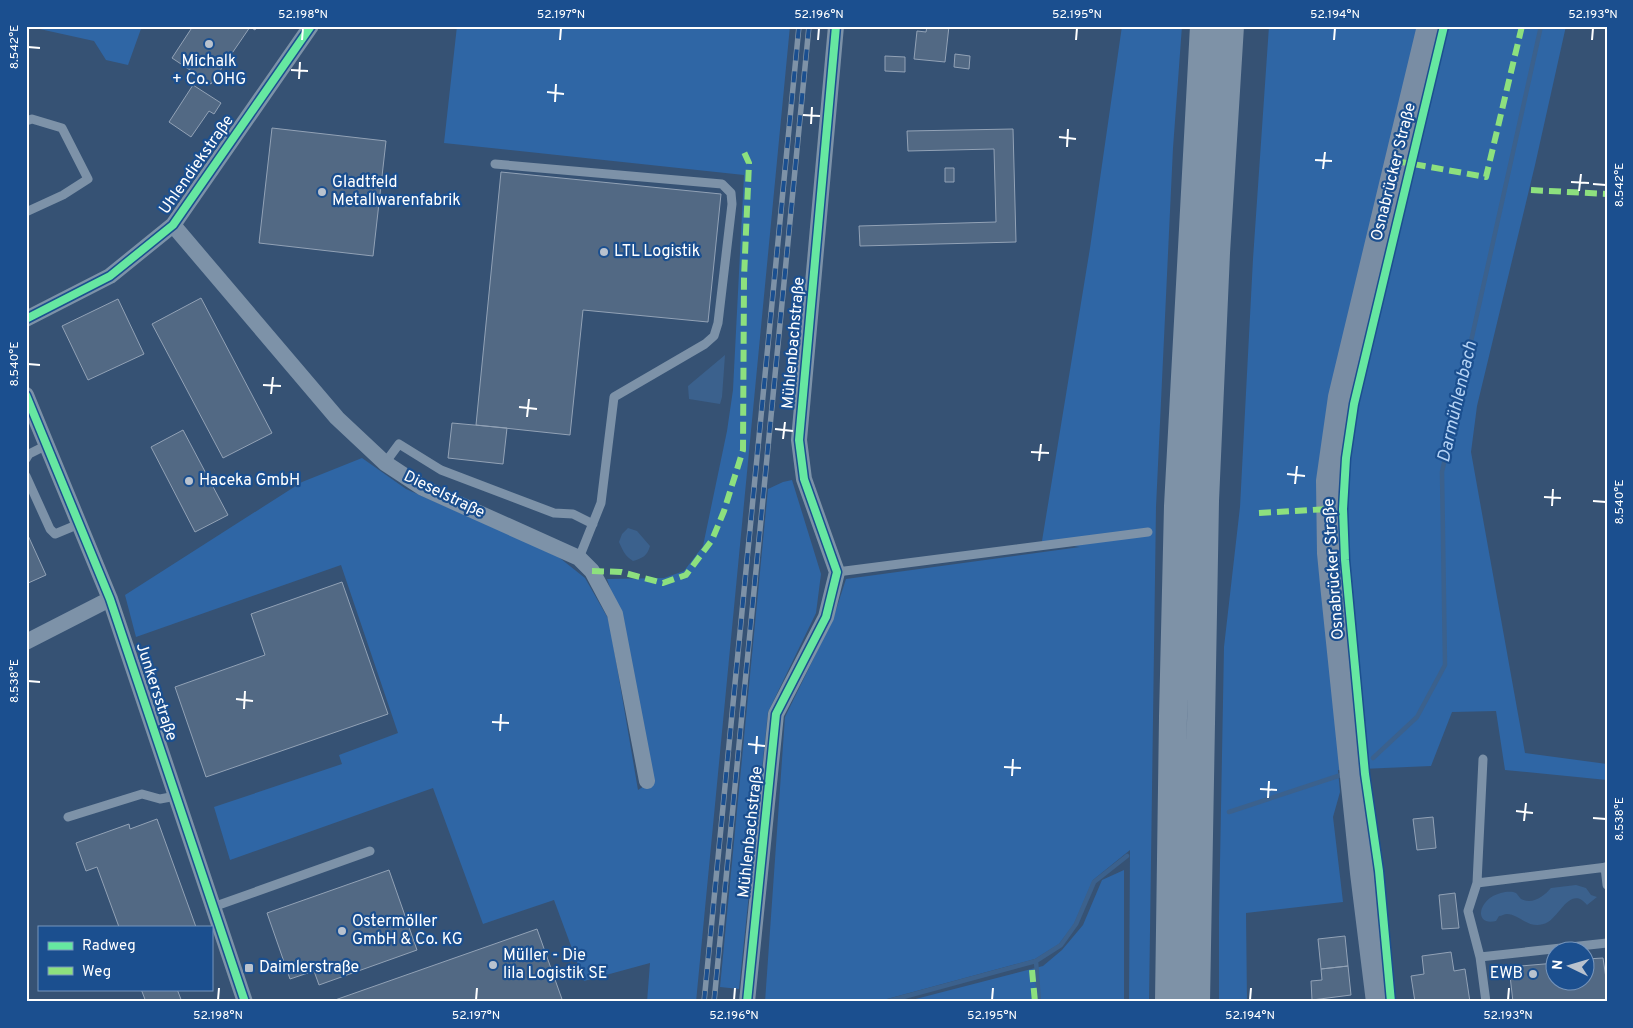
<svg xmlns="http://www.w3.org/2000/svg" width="1633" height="1028" viewBox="0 0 1633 1028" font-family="Overpass,sans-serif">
	<rect width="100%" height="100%" fill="#365274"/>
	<path fill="#2f66a5" d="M26,26H142L128,65L106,60L94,41Z
		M457,26H790L696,1002H647L650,963L584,981L554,900L483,924L433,788L230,860L214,807L342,764L339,755L398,733L341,565L136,637L125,595L302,482L362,458L406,489L556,555L585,578L609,620L638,790L652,781L619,614L607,579L664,578L684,571L703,546L727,431L733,390L744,175L444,143Z
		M1122,26H1182L1173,148L1156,507L1149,1002H1129L1130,850L1093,880L1074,924L1059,944L1035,959L876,1002H765L785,717L833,619L846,579L1080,547L1042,541L1090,248Z
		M1269,26H1566L1535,165L1477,406L1471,452L1525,753L1607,764V780L1505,770L1496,711L1452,712L1431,766L1338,770L1340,792L1333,817L1343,902L1246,913L1247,1002H1219V917L1224,647L1240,507L1253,259Z
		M792,480L821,574L816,613L768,712L739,989L720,987L768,489L783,482Z
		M1124,870V1002H904L1043,966L1062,950L1083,925L1102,880Z"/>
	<path fill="#3b618d" d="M725,355L722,397L720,404L689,399L688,386Z
		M628,528L637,531L650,546C647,556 643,558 633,561C625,556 623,551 619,542L622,534Z
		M1576,885L1586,888L1591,895L1597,897L1587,905C1571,885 1560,915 1548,922C1530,932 1520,914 1507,914C1504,914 1502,916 1499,916L1496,921C1476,926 1477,905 1493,896C1499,893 1510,890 1516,893C1518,895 1519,897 1521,899C1533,905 1544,896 1551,888Z"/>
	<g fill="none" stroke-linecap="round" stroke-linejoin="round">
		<path stroke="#3b618d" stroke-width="4.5" d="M1373,758L1417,717L1445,665L1442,472L1541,26
			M1229,812L1341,775
			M1036,961L1039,1002
			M885,1002L1036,961L1061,945L1076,924L1094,882L1127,856"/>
	</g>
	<path fill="#526984" stroke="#92a2b6" d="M193,26H257L255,30L250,27L211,84L172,58Z
		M927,26H949L945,62L914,59L917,31L926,32Z
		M955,54L970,56L969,69L954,67Z
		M885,56L905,57V72L885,71Z
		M193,85L221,103L214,114L209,111L191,137L169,122Z
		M272,128L386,141L373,256L259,243Z
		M1013,129L1016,242L860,246L859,226L996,222L994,149L908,151L907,131Z
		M945,168H954V182H945Z
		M501,172L721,194L708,322L583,310L570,435L476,425Z
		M201,298L272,433L223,458L152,324Z
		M118,299L144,354L88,380L62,326Z
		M452,423L507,428L503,464L448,458Z
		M183,430L228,515L195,532L151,447Z
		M26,531L46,575L26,584Z
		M342,582L388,714L206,777L175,687L265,655L251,614Z
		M1433,817L1436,848L1417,850L1413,819Z
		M157,819L196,927H119L97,867L86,871L76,843L129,824L130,829Z
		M389,870L417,950L319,985L314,971L290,979L267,913Z
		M1455,893L1459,928L1442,929L1439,895Z
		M537,929L563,1002H335V1000Z
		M1345,936L1348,966L1321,969L1318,939Z
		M1451,952L1454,971L1465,969L1470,1002H1415L1411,976L1424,974L1422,956Z
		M1603,958L1607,985V1002H1513L1509,967L1556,963V980H1586V959Z
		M1348,966L1351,995L1312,1000L1311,981L1322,980L1321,969Z
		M141,989H177L182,1002H146Z"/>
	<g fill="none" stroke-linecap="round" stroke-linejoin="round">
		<path stroke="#7d92a8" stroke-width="9" d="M26,121L32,119L62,128L88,179L63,195L26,212
			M495,164L722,184L731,193L732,204L718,323L714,336L705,344L614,397L601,503L579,558
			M26,459L29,454L47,445
			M385,463L399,444L441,470L554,513L573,514L593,524
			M26,476L50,529L55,534L79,524
			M837,572L1148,532
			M68,817L142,794L160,799L176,796
			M1605,867L1607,885
			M1477,883L1483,759
			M213,907L370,851
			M1480,957L1607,943
			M1486,1002L1480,957L1468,911L1477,883L1607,867"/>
		<path stroke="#7d92a8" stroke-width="16" d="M173,225L337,418L385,463L423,488L579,558L592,571L615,614L647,781
			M26,319L110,276L173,225L311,26
			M26,395L110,599L245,1002
			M26,642L110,599
			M747,1002L776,714L826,617L837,572L804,479L799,440L836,26"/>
		<path stroke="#798da4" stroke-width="24" d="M1378,1002L1362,873L1332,584L1329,553L1328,481L1340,397L1429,26"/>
		<path stroke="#7e92a7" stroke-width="28" d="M1169,1002L1173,717L1178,506L1204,26
			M1196,1002L1205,501L1216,253L1230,26"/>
		<g stroke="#7e92a7" stroke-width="5.5">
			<path id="rail" d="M704,1002L799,26
				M714,1002L809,26"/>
		</g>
		<use href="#rail" stroke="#1b4f8f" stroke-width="4" stroke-dasharray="11" stroke-linecap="butt"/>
		<path stroke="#8de07e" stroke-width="6" stroke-dasharray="12 6" stroke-linecap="butt" d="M1396,161L1486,177L1522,26
			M1531,190L1607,194
			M1259,513L1328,509
			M592,571L621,572L663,583L686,575L712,540L724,511L743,450L744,278L749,163L744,152
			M1032,970L1035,1002"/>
		<g stroke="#1b4f8f" stroke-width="11">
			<path id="cycleway" d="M26,319L110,276L173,225L311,26
				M26,395L110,599L245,1002
				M747,1002L776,714L826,617L837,572L804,479L799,440L836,26
				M1391,1002L1379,871L1365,774L1345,560L1343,509L1346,458L1354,404L1444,26"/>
		</g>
		<use href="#cycleway" stroke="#66e7a1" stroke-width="8"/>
	</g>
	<path fill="none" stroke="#fff" stroke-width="2" d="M302,40L303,28M560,40L561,28M818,40L819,28M1076,40L1077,28M1334,40L1335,28M1592,40L1593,28M28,47L40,48M291,70L308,71M299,79L300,62M547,92L564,94M555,102L556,84M803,115L820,116M811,124L812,107M1059,137L1076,139M1067,147L1068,129M1315,160L1332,161M1323,169L1325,152M1571,182L1589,183M1593,184L1606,185M1579,191L1581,174M28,364L40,365M263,385L281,386M271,394L273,377M519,407L537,409M527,417L529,399M775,429L793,431M783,439L785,422M1031,452L1049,453M1039,461L1041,444M1287,474L1305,476M1295,484L1297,466M1544,497L1561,498M1593,501L1606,502M1552,506L1553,489M28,681L40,682M236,699L253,701M244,709L245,691M492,722L509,723M500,731L501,714M748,744L765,746M756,754L757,736M1004,767L1021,768M1012,776L1013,759M1260,789L1277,790M1268,798L1269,781M1516,811L1533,813M1593,818L1606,819M1524,821L1526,803M218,1000L219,988M476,1000L477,988M734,1000L735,988M992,1000L993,988M1250,1000L1251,988M1508,1000L1509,988"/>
	<g fill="#b9c2ce" stroke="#1b4f8f" stroke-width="2">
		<circle cx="209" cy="44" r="5"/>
		<circle cx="322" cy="192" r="5"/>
		<circle cx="604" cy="252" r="5"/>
		<circle cx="189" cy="481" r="5"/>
		<circle cx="342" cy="931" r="5"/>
		<circle cx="493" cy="965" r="5"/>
		<rect x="244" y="963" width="10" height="10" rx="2.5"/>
		<circle cx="1533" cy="974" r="5"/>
	</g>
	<g text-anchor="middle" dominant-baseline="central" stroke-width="4.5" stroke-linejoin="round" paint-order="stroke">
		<g font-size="16" fill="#fff" stroke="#1b4f8f" text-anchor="start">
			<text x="209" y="62" text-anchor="middle">Michalk<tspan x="209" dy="18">+ Co. OHG</tspan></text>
			<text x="332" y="183">Gladtfeld<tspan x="332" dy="18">Metallwarenfabrik</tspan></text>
			<text x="614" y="252">LTL Logistik</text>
			<text x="199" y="481">Haceka GmbH</text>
			<text x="352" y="922">Ostermöller<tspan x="352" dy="18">GmbH &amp; Co. KG</tspan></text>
			<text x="503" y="956">Müller - Die<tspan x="503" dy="18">lila Logistik SE</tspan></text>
			<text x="259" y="968">Daimlerstraße</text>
			<text x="1523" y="974" text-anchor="end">EWB</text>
		</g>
		<g font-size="16" fill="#fff" stroke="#1b4f8f">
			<text transform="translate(197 165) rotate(-55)">Uhlendiekstraße</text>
			<text transform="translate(1394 172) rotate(-76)">Osnabrücker Straße</text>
			<text transform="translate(794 343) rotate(-85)">Mühlenbachstraße</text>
			<text transform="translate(444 495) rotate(26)">Dieselstraße</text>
			<text transform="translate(1334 569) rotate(-94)">Osnabrücker Straße</text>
			<text transform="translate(156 692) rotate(72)">Junkersstraße</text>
			<text transform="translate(751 832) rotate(-84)">Mühlenbachstraße</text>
		</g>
		<g font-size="18" font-style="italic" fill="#b5d3f5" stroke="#1b4f8f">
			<text transform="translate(1458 402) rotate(-77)">Darmühlenbach</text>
		</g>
	</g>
	<rect width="1633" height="1028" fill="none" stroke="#1b4f8f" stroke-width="55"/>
	<rect x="38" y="926" width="175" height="65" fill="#1b4f8f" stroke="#7695bc"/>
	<rect x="48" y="942" width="25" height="8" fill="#66e7a1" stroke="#7695bc"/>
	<text x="82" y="950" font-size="15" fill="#ffffff">Radweg</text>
	<rect x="48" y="967" width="25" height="8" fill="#8de07e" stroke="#7695bc"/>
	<text x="82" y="976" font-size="15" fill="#ffffff">Weg</text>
	<g transform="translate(1570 966) rotate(275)"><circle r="24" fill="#1b4f8f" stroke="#7695bc"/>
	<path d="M0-4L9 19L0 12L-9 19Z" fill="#b9c2ce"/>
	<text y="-8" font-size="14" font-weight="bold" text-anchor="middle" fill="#ffffff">N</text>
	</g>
	<rect x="28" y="28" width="1578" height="972" fill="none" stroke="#fff" stroke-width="2"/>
	<g font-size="12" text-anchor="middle" fill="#fff">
		<text x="303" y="18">52.198°N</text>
		<text x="561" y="18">52.197°N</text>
		<text x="819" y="18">52.196°N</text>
		<text x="1077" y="18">52.195°N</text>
		<text x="1335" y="18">52.194°N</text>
		<text x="1593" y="18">52.193°N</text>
		<text transform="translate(14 47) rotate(-90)" y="4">8.542°E</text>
		<text transform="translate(1619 185) rotate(-90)" y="4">8.542°E</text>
		<text transform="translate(14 364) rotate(-90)" y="4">8.540°E</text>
		<text transform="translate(1619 502) rotate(-90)" y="4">8.540°E</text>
		<text transform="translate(14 681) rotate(-90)" y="4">8.538°E</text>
		<text transform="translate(1619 819) rotate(-90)" y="4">8.538°E</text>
		<text x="218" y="1019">52.198°N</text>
		<text x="476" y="1019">52.197°N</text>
		<text x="734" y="1019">52.196°N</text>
		<text x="992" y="1019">52.195°N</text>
		<text x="1250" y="1019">52.194°N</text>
		<text x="1508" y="1019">52.193°N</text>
	</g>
</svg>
